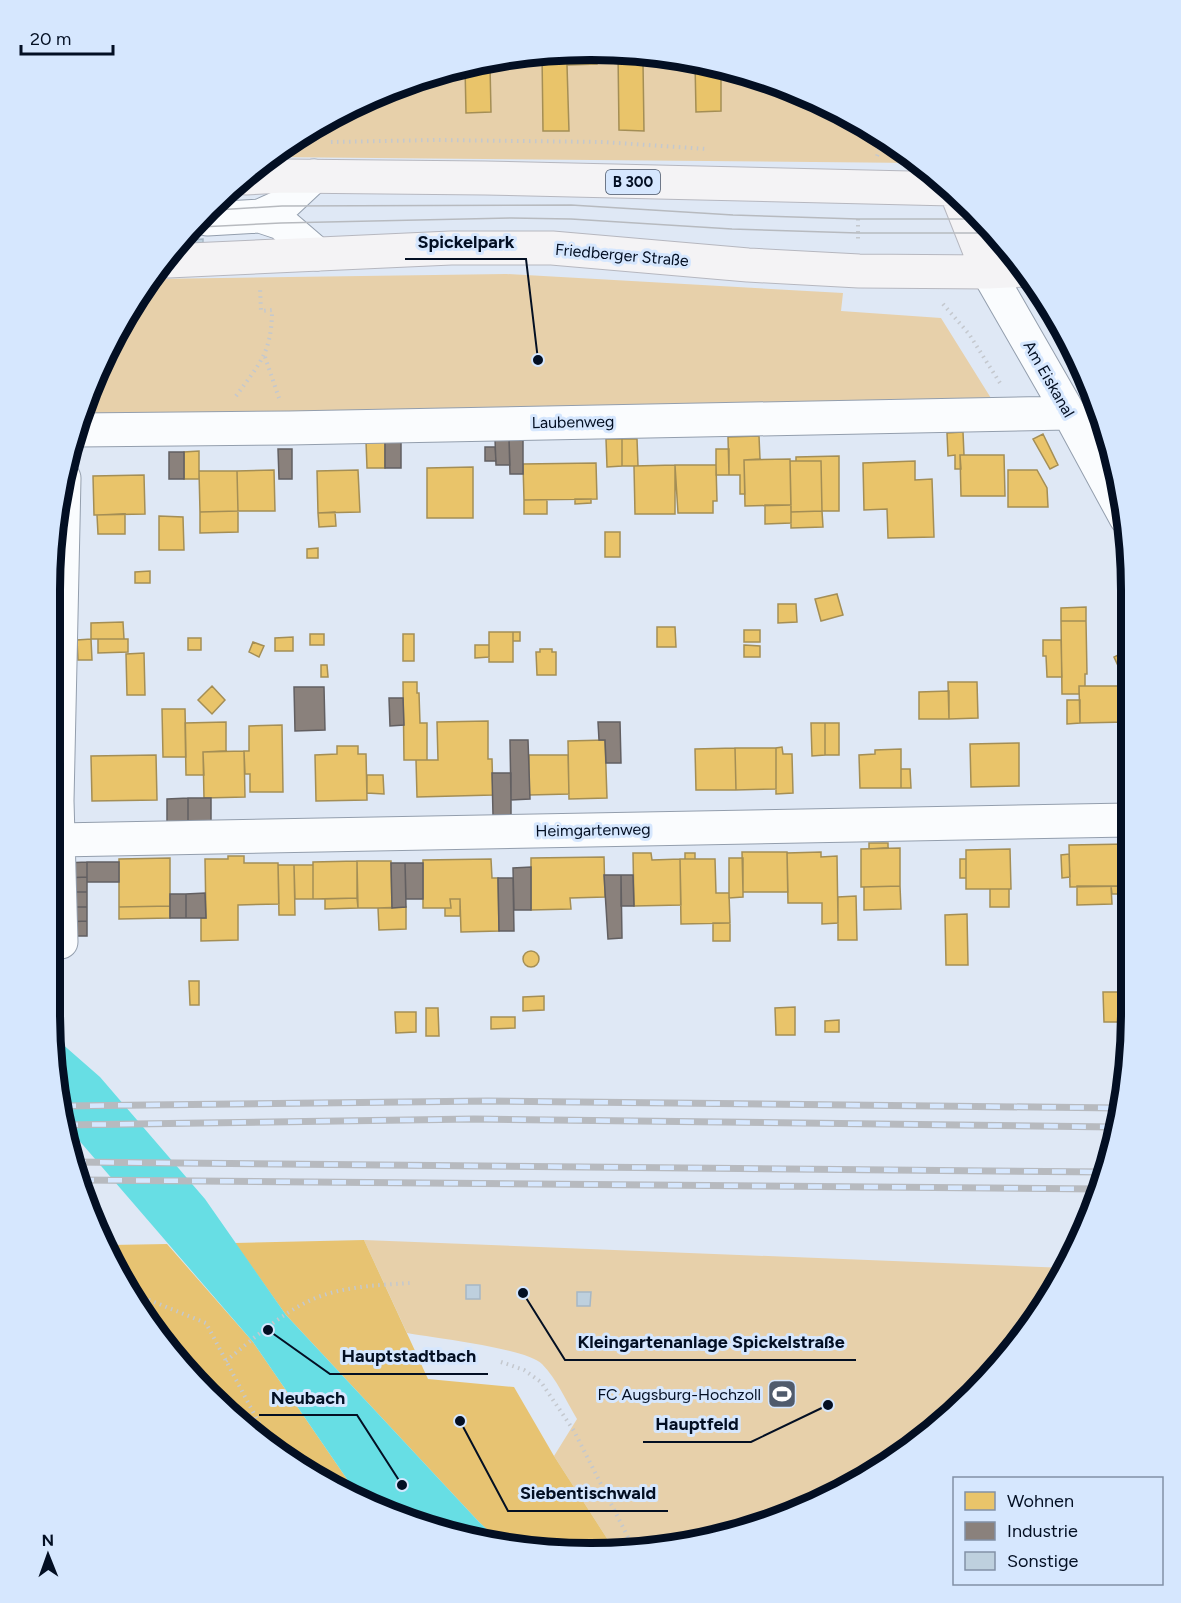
<svg xmlns="http://www.w3.org/2000/svg" width="1181" height="1603" viewBox="0 0 1181 1603" font-family="Figtree,sans-serif">
	<rect width="100%" height="100%" fill="#dfe8f5"/>
	<path fill="#e7d0aa" d="M555,51L661,54L764,78L861,122L918,163L269,157L351,105L450,68Z
		M506,274L843,293L841,311L941,318L994,403L77,430L140,290L151,279Z
		M364,1240L1066,1268L1059,1283L997,1369L920,1441L797,1512L661,1549H616L608,1540L554,1456L577,1419C566,1401 557,1379 542,1364C525,1348 434,1338 407,1333Z"/>
	<path fill="#e7c372" d="M364,1240L428,1379L514,1387L554,1456L608,1540L616,1549H520L503,1544L479,1522L286,1315L235,1243Z
		M167,1244L253,1342L362,1501L352,1498L234,1419L140,1313L110,1245Z"/>
	<path fill="#67dee4" d="M52,1035L100,1077L205,1199L286,1315L479,1522L503,1544L362,1501L253,1342L64,1123Z"/>
	<path fill="#e9c46a" stroke="#a48e55" stroke-width="1.5" d="M555,51L597,52V64L567,65L569,131H543L542,53Z
		M618,53L661,54L673,57V62H643L644,131L619,130Z
		M521,56V66H490L491,112L466,113L465,66Z
		M695,62L721,68V111L696,112Z
		M963,432L964,455H960L961,469H955V455L948,456L947,433Z
		M1043,434L1058,465L1050,469L1033,439Z
		M759,436L760,459L744,460L745,494H740V475H729L728,437Z
		M606,439H622V466L607,467Z
		M622,439H637L638,466H622Z
		M385,440V468H367L366,441Z
		M716,449H729V475H716Z
		M199,451V479H184V452Z
		M960,455H1004L1005,496H961Z
		M839,456V511H822L821,461H796V457Z
		M790,459L791,505L745,506L744,460Z
		M790,461H821L822,511L791,512Z
		M915,461V480L932,479L934,537L888,538L887,509L864,510L863,463Z
		M596,463L597,499L524,500L523,464Z
		M675,465V514H635L634,466Z
		M675,465H716L717,501H713V513H678Z
		M473,467V518H427V468Z
		M274,470L275,511H238L237,471Z
		M358,470L360,512L318,513L317,471Z
		M1008,470H1037L1047,488L1048,507H1008Z
		M199,471H237L238,511L200,512Z
		M144,475L145,514L94,515L93,476Z
		M575,499H591V503L575,504Z
		M524,500H547V514H524Z
		M765,505H791V523L765,524Z
		M238,511V532L200,533V512Z
		M822,511L823,527L791,528V512Z
		M335,512L336,526L319,527L318,513Z
		M125,514V534H98L97,515Z
		M159,516L183,517L184,550H159Z
		M605,532H620V557H605Z
		M318,548V558H307V549Z
		M150,571V583H135V572Z
		M837,594L843,615L821,621L815,599Z
		M778,604H796L797,622L778,623Z
		M1086,607V621H1061V608Z
		M1061,621H1086L1087,674H1085V686H1079V694H1062Z
		M123,622L124,639H91V623Z
		M657,627H675L676,647H657Z
		M744,630H760V642H744Z
		M489,632H513V662H489Z
		M513,632H520V641H513Z
		M310,634H324V645H310Z
		M403,634H414V661H403Z
		M293,637V651H275V638Z
		M188,638H201V650H188Z
		M91,639L92,660H78L77,640Z
		M98,639H128V652L98,653Z
		M1043,640H1061L1062,677H1047L1046,656H1043Z
		M253,642L264,646L259,657L249,652Z
		M475,645H489V657L475,658Z
		M744,645L760,646V657H744Z
		M540,649H552V652H556V675H537L536,652H540Z
		M1128,650V667L1120,670L1114,657Z
		M144,653L145,695H127L126,654Z
		M321,665H327L328,677H321Z
		M403,682H417V693H419L420,723H427V760H404Z
		M948,682H977L978,718L949,719Z
		M212,686L225,700L212,714L198,700Z
		M1079,686H1125L1126,722L1080,723Z
		M949,691V719H919V692Z
		M1067,700H1080V723L1067,724Z
		M162,709H185L186,757H163Z
		M488,721V759H492L493,795L417,797L416,760H438L437,722Z
		M226,722V751L203,752L204,775H186L185,723Z
		M811,723H825V755L812,756Z
		M825,723H839V755H825Z
		M282,725L283,792H250V774H245L244,751H249V726Z
		M605,740L607,798L569,799L568,741Z
		M1019,743V786L971,787L970,744Z
		M337,746H358V754H366L367,800L316,801L315,755L337,754Z
		M782,747L783,754H792L793,793L776,794V748Z
		M735,748H776V789L736,790Z
		M735,748L736,790H696L695,749Z
		M901,749V788H860L859,755L875,754V750Z
		M244,751L245,797L204,798L203,752Z
		M156,755L157,800L92,801L91,756Z
		M529,755H568L569,794L529,795Z
		M901,769H910L911,788H901Z
		M367,775H383L384,794L367,793Z
		M869,843H888V848L869,849Z
		M1129,844V886L1070,887L1069,845Z
		M900,848V886L861,887V849Z
		M1010,849L1011,889H966V850Z
		M742,852H787L788,892H743Z
		M821,852V857L837,856L838,923L822,924V903H788L787,853Z
		M633,853H651L652,860L680,859L681,905L634,906Z
		M685,853H695V859H685Z
		M1069,854L1070,877L1062,878L1061,855Z
		M228,856H244V863H278L279,904L238,905V940L201,941V918H206L205,859H228Z
		M604,857L605,897L570,898L571,909L531,910V858Z
		M170,858V906L119,907V859Z
		M729,858H743V897L729,898Z
		M491,859L492,878H498L499,931L461,932L460,899H450L451,908H423V860Z
		M680,859H715L716,893H729L730,923L681,924Z
		M960,859H966V878H960Z
		M357,861H391L392,908H358Z
		M357,861V898L313,899V862Z
		M278,865H294L295,915H279Z
		M294,865H313V899H295Z
		M900,886L901,909L864,910V887Z
		M1077,886H1111L1112,904L1077,905Z
		M1111,886H1129V894H1112Z
		M990,889H1009V907H990Z
		M856,896L857,940H838V897Z
		M357,898L358,908L325,909V899Z
		M450,899H460V916H445V908H451Z
		M170,906V918L119,919V907Z
		M406,907V929L379,930L378,908Z
		M967,914L968,965H946L945,915Z
		M713,923H730V941H713Z
		M523 959a8 8 0 1 1 16 0a8 8 0 1 1-16 0Z
		M189,981H199V1005H190Z
		M1103,992H1125V1022H1104Z
		M544,996V1010L523,1011V997Z
		M795,1007V1035H776L775,1008Z
		M426,1008H438L439,1036H426Z
		M395,1012H416V1032L396,1033Z
		M491,1017H515V1028L491,1029Z
		M839,1020V1032H825V1021Z"/>
	<path fill="#8a817c" stroke="#625f61" stroke-width="1.5" d="M523,438V474H510L509,439Z
		M495,439H509L510,465H496Z
		M385,440H401V468H385Z
		M485,447H495L496,461H485Z
		M278,449H292V479H279Z
		M169,452H184V479H169Z
		M294,687H324L325,730L295,731Z
		M389,698H403L404,725L390,726Z
		M598,722H620L621,763H606L605,740H599Z
		M510,740H528L530,799L511,800Z
		M492,773H511V815H493Z
		M188,798H211V821H188Z
		M188,798V821L167,822V799Z
		M87,862H119V882H87Z
		M87,862V877L64,878V863Z
		M391,863H405L406,907L392,908Z
		M405,863H423V899H406Z
		M531,867V910H514L513,868Z
		M604,875H621L622,938L608,939Z
		M621,875H633L634,906H621Z
		M87,877V892H64V878Z
		M498,878H513L514,931H499Z
		M64,892H87V907H64Z
		M205,893L206,918H186V894Z
		M170,894H186V918H170Z
		M64,907H87V921L64,922Z
		M87,921V936H64V922Z"/>
	<path fill="#bed0de" stroke="#a6b7c5" stroke-width="1.5" d="M542,53V65L521,66V56Z
		M203,239V245L182,246L188,240Z
		M466,1285H480V1299H466Z
		M577,1292H591L590,1306H577Z"/>
	<g fill="none" stroke-linecap="round" stroke-linejoin="round">
		<g stroke="#939ead" stroke-width="35">
			<path id="minor" d="M260,216L282,206L314,176
				M207,219L260,216L281,223L317,254
				M988,272L1069,413L1126,518
				M77,430L289,428L1069,413
				M58,840L1129,820
				M61,942L57,801L64,478"/>
		</g>
		<g stroke="#b6b7bf" stroke-width="35">
			<path id="major" d="M246,178L284,176L485,178L952,189
				M957,194L988,272
				M168,261L451,248H552L748,265L859,271L988,272L1025,270"/>
		</g>
		<path stroke="#c4c8ce" stroke-width="4" stroke-dasharray="1.5 4.5" stroke-linecap="butt" d="M309,132L310,142
			M331,142L436,140L603,142L707,149
			M877,156L884,138
			M858,219V239
			M943,304L969,334L1000,383
			M265,357L279,398
			M236,396C259,364 272,353 272,310L261,311L260,288
			M132,1293L206,1323L270,1444
			M226,1361C254,1338 285,1310 318,1297C348,1286 380,1285 410,1283
			M501,1362L524,1370L541,1382L574,1431L634,1549"/>
		<use href="#minor" stroke="#fafcfe" stroke-width="33"/>
		<use href="#major" stroke="#f4f3f5" stroke-width="33"/>
		<path stroke="#b7babf" stroke-width="1.5" d="M216,210L282,206L571,205L733,215L858,219H980
			M200,227L281,223L511,218L571,219L732,229L858,233H994"/>
		<g stroke="#b7babf" stroke-width="7">
			<path id="rail" d="M62,1106L487,1101L1118,1108
				M64,1125L474,1119L1115,1127
				M72,1162L1106,1172
				M80,1180L1101,1189"/>
		</g>
		<use href="#rail" stroke="#d6e7fe" stroke-width="4.5" stroke-dasharray="14" stroke-linecap="butt"/>
	</g>
	<defs>
		<g id="stadium-square" transform="scale(1.5)"><rect x="-9" y="-9" width="18" height="18" rx="4" fill="#505b6c" stroke="#d6e7fe"/><path d="M0-5a6.5 5 0 1 0 0 10a6.5 5 0 1 0 0-10ZM-3.5-1.8h7v3.6h-7Z" fill="#fff"/></g>
	</defs>
	<g fill-rule="evenodd">
		<use href="#stadium-square" x="782" y="1394"/>
	</g>
	<g text-anchor="middle" dominant-baseline="central" stroke-width="6" stroke-linejoin="round" paint-order="stroke">
		<rect fill="#d6e7fe" stroke="#425065" stroke-width="1.5" x="606" y="170" width="54" height="24" rx="4.5"/>
		<g font-size="15" font-weight="bold" fill="#030f23">
			<text x="633" y="182">B 300</text>
		</g>
		<g font-size="16" fill="#030f23" stroke="#d6e7fe">
			<text transform="translate(622 255) rotate(5)">Friedberger Straße</text>
			<text transform="translate(1049 379) rotate(60)">Am Eiskanal</text>
			<text transform="translate(573 422) rotate(-1)">Laubenweg</text>
			<text transform="translate(593 830) rotate(-1)">Heimgartenweg</text>
		</g>
		<g font-size="16" fill="#030f23" stroke="#d6e7fe" text-anchor="end">
			<text x="761" y="1394">FC Augsburg-Hochzoll</text>
		</g>
	</g>
	<path d="M0 0H1181V1603H0ZM590 60H591A530 530 0 0 1 1121 590V1013A530 530 0 0 1 591 1543H590A530 530 0 0 1 60 1013V590A530 530 0 0 1 590 60Z" fill="#d6e7fe" fill-rule="evenodd"/>
	<path fill="none" stroke="#030f23" stroke-width="8" d="M590 60H591A530 530 0 0 1 1121 590V1013A530 530 0 0 1 591 1543H590A530 530 0 0 1 60 1013V590A530 530 0 0 1 590 60Z"/>
	<path fill="none" stroke="#030f23" stroke-width="2" d="M538 360L526 259H405M523 1293L565 1360H856M268 1330L330 1374H488M402 1485L357 1415H259M828 1405L751 1442H643M460 1421L508 1511H668"/>
	<g fill="#030f23" stroke="#d6e7fe" stroke-width="2">
		<circle cx="538" cy="360" r="6"/>
		<circle cx="523" cy="1293" r="6"/>
		<circle cx="268" cy="1330" r="6"/>
		<circle cx="402" cy="1485" r="6"/>
		<circle cx="828" cy="1405" r="6"/>
		<circle cx="460" cy="1421" r="6"/>
	</g>
	<g font-size="18" text-anchor="middle" font-weight="bold" fill="#030f23" stroke="#d6e7fe" stroke-width="6" stroke-linejoin="round" paint-order="stroke">
		<text x="466" y="248">Spickelpark</text>
		<text x="711" y="1348">Kleingartenanlage Spickelstraße</text>
		<text x="409" y="1362">Hauptstadtbach</text>
		<text x="308" y="1404">Neubach</text>
		<text x="697" y="1430">Hauptfeld</text>
		<text x="588" y="1499">Siebentischwald</text>
	</g>
	<rect x="953" y="1477" width="210" height="108" fill="#d6e7fe" stroke="#8291a6" stroke-width="1.5"/>
	<rect x="965" y="1492" width="30" height="18" fill="#e9c46a" stroke="#8291a6" stroke-width="1.5"/>
	<text x="1007" y="1507" font-size="18" fill="#030f23">Wohnen</text>
	<rect x="965" y="1522" width="30" height="18" fill="#8a817c" stroke="#8291a6" stroke-width="1.5"/>
	<text x="1007" y="1537" font-size="18" fill="#030f23">Industrie</text>
	<rect x="965" y="1552" width="30" height="18" fill="#bed0de" stroke="#8291a6" stroke-width="1.5"/>
	<text x="1007" y="1567" font-size="18" fill="#030f23">Sonstige</text>
	<g transform="translate(48 1555) rotate(359)" stroke="#d6e7fe" stroke-width="4.5" paint-order="stroke">
	<path d="M0-4.5L10 22L0 15L-10 22Z" fill="#030f23"/>
	<text y="-9" font-size="16" font-weight="bold" text-anchor="middle" fill="#030f23">N</text>
	</g>
	<path d="M21 45v9h92v-9" fill="none" stroke="#030f23" stroke-width="3"/>
	<text x="30" y="45" font-size="18" fill="#030f23" stroke="#d6e7fe" stroke-width="4.5" paint-order="stroke">20 m</text>
</svg>
